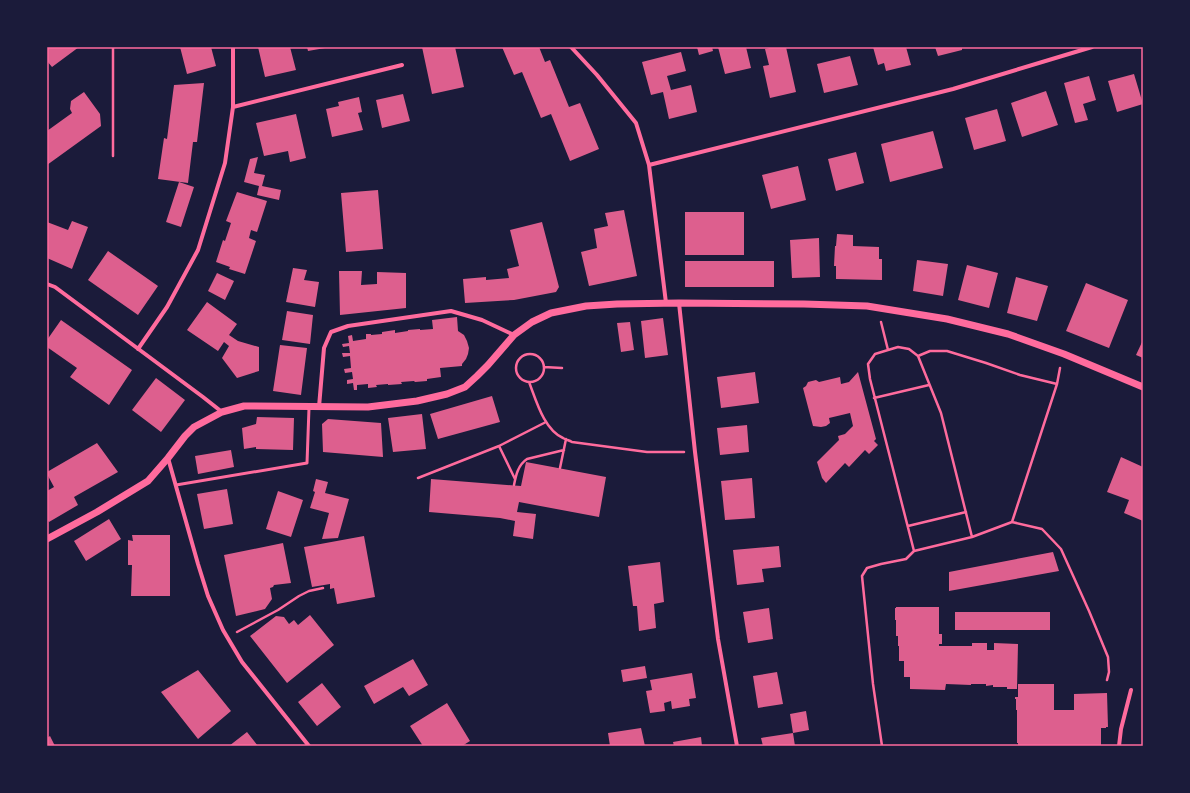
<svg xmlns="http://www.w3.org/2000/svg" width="1190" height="793" viewBox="0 0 1190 793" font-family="'Golos Text',sans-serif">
	<rect width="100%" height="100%" fill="#1b1b3a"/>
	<path fill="#dd5f8e" d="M47,47H79L52,67L47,61Z
		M180,47H211L216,66L187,74Z
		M258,47H290L296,70L265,77Z
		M307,47H325V48L308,51Z
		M422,47H455L464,87L432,94Z
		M502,47H539L545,62L550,60L569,107L580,103L599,149L570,161L551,114L541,118L522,72L514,75Z
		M697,47H712L713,51L699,55Z
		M718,47H746L751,68L725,74Z
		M774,47H786L796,92L770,98L763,66L769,65L765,49Z
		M873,47H906L911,65L886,71L884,63L878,65Z
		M935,47H962V50L938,56Z
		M681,52L686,71L667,76L671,90L691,85L697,112L669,119L663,92L651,95L642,62Z
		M850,56L858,85L824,93L817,64Z
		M1134,74L1143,104L1117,112L1108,81Z
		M1089,76L1096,100L1083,104L1088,120L1075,123L1064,83Z
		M204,83L197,142H193L188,183L158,179L164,138L167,139L174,85Z
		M1046,91L1058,125L1022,137L1011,103Z
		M84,92L100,114L101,126L47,165V131L72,113L70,109L71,101Z
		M403,94L410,121L382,128L376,100Z
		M359,97L362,112L358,113L363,130L332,137L326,109L339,106L338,102Z
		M997,109L1006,141L974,150L965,118Z
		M296,114L306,158L290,162L288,151L264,156L256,123Z
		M933,131L943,168L890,182L881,144Z
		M856,152L864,183L836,191L828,159Z
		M258,157L254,173L265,175L262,186L281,190L279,200L257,195L259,186L244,182L250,159Z
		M798,166L806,200L771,209L762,175Z
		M179,182L194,187L181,227L166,222Z
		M378,190L383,249L346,252L341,193Z
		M237,192L267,201L257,232L251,230L249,238L256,241L245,274L229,269L230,267L216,262L223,240L225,241L231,223L226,221Z
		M624,210L637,276L589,286L581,252L597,248L594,229L608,226L605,213Z
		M685,212H744V255H685Z
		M72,221L88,227L72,269L47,258V222L68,230Z
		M542,222L559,287L556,292L514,300L465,303L463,279L486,277V280L509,278L507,269L519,266L510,230Z
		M837,234L853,235V246L879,247V259H882V280L836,279V266H834L835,246H836Z
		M819,238L820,277L792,278L790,240Z
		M108,251L158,286L138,315L88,280Z
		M917,260L948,264L943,296L913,291Z
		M685,261H774V287H685Z
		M967,265L998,273L989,308L958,300Z
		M293,268L307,270L304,280L319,282L315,307L286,302Z
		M339,271H362L361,285L377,284V272L406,273V308L340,315Z
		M217,273L234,281L225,300L208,291Z
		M1016,277L1048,286L1037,321L1007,313Z
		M1086,283L1128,300L1109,348L1066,331Z
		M207,302L237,324L229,335L238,341L259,347V371L237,378L222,358L229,346L224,342L218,351L187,330Z
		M287,311L313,315L310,344L282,340Z
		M457,317L458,331L464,335L467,341L469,348L468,354L466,359L462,364V366L440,368L441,377L427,379V381L415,382L414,381L401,382L402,384L388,385V384L376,385L377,387L368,388V384L357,385V390H354L353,383L347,384V380L353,379L352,372L345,373L344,369L351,368L350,356L343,357L342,353H350L349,346L343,347L342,344L349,343L348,336L352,335L353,341L366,339V334H371V335L382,334V332L395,330V333L408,331V330L420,329V330L433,329L432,320Z
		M663,318L668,355L645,358L641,321Z
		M61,320L132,370L109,405L70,377L77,368L47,347V340Z
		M630,322L634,350L621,352L617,323Z
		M1143,340V358L1136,355Z
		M280,345L307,348L301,395L273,391Z
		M755,372L759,403L721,408L717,377Z
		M858,372L876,439L874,441L878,445L869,454L865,450L849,467L845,463L826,483L822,478L817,462L839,440L838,436L845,434L853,426L850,413L829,418L830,423L826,426L821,427L813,426L803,388L806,386L808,382L816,380L819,382L840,377L841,384L849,382Z
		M156,378L185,400L161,432L132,410Z
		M492,396L500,422L438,439L430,414Z
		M422,414L426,449L393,452L388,418Z
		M257,417L294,418L293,450L256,449V447L244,449L242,428L256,424Z
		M328,419L381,423L383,457L323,452L322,424Z
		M747,425L749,452L720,455L717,428Z
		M97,443L118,472L74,497L78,505L49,522L47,519V491L54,487L47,474V472Z
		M231,450L234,467L198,474L195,456Z
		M1121,457L1143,467V521L1124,513L1129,500L1107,492Z
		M526,462L606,477L599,517L519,502L517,512L536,514L533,539L513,536L515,521L500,518L429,512L431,479L521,486Z
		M752,478L755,518L725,520L721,481Z
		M316,479L328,482L325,493L349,499L338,538L322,539L329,513L310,508L315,492L313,491Z
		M227,489L233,524L204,529L197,494Z
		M278,491L303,500L291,537L266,529Z
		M109,519L121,539L86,561L74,541Z
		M132,535H170V596H131L132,565H128V540L133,541Z
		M364,536L375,597L337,604L334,588L330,589V584L312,587L304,547Z
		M283,543L291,583L274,585L273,587L270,588L272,599L265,609L236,616L224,555Z
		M779,546L781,567L762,569L764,582L737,585L733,550Z
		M1053,552L1059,571L949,591V572Z
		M660,562L664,602L654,604L656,628L639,631L637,606H633L628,566Z
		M896,607H939V634H942V644H939V646H972V643H987V650H994V643L1018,644L1017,689H1007V687H993V685L986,686V684H971V685L946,684L945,690L910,689V677H904V661H899V646H898V636H896V620H895V608H896Z
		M769,608L773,639L748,643L743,612Z
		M955,612H1050V630H955Z
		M310,615L334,645L287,683L250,636L276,616L284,617L289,624L294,620L298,625Z
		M413,659L428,685L409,696L403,687L374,704L364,686Z
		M645,666L647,678L623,682L621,670Z
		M198,670L231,711L198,739L161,692Z
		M777,672L783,704L758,708L753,676Z
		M692,673L696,698L689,699L690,706L672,709L671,701L664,703L665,711L650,713L646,691L652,690L650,680Z
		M322,683L341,707L317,726L298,702Z
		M1018,684H1054V710H1074V694L1107,693L1108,727H1106V728H1101V746H1018V743H1017V710H1016V699H1015V697H1018Z
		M447,703L470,741L462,746H423L410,726Z
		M806,711L809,730L793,733L790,714Z
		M641,728L645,746H610L608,733Z
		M247,732L258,746H229Z
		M793,733L795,746H763L761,738Z
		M50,736L55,746H47V738Z
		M701,737L702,746H674L673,742Z"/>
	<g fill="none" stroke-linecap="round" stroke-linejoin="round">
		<path stroke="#ff6b9d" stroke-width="2.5" d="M113,156V47
			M881,322L888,350L875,354L868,364L870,379L914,551
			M888,350L898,347L909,349L918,356L941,413L972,537
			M516 368a14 14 0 1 1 28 0a14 14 0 1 1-28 0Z
			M918,356L930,351H947L986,363L1020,375L1057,384
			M544,367L562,368
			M529,382C536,400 544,430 563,438C566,440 569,440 572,442L647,452H684
			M874,398L929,385
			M499,446L515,479
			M560,468L566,439
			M418,478L499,446L546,422
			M514,485C516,475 518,465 527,459L564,450
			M1012,522L1042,529L1061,549L1089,611L1108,657L1109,672L1107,680
			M908,526L966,512
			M237,632L278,610L299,596L309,591L323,588
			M882,746L873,684L862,576L867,568L881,564L906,559L914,551L972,537L1012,522L1057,384L1060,368"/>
		<path stroke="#ff6b9d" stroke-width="3" d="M176,485L307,463L309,408"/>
		<path stroke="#ff6b9d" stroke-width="4" d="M571,47L597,75L636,123L649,165L666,303
			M233,107L402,65
			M649,165L953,89L1092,47
			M47,284L55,287L203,397L222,412
			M679,303L695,452L718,639L737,746
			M138,349L167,307L198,250L225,163L233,107V47
			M319,407L324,348L331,332L348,326L451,311L482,320L514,335
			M168,458L198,564L208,596L223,630L242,662L309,746
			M1119,746L1121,729L1131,690"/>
		<path stroke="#ff6b9d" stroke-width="7" d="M47,539L97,512L148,481L168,458L185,436L194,427L222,412L244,406L368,407L417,401L447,394L465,387L477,376L488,365L514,335L532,322L551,313L586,306L617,304L679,303L804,304L867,306L947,319L1008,334L1064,354L1143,387"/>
	</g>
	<rect width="1190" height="793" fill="none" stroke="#1b1b3a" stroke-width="96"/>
	<rect x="48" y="48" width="1094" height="697" fill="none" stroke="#ff6b9d" stroke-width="1.5"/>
</svg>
